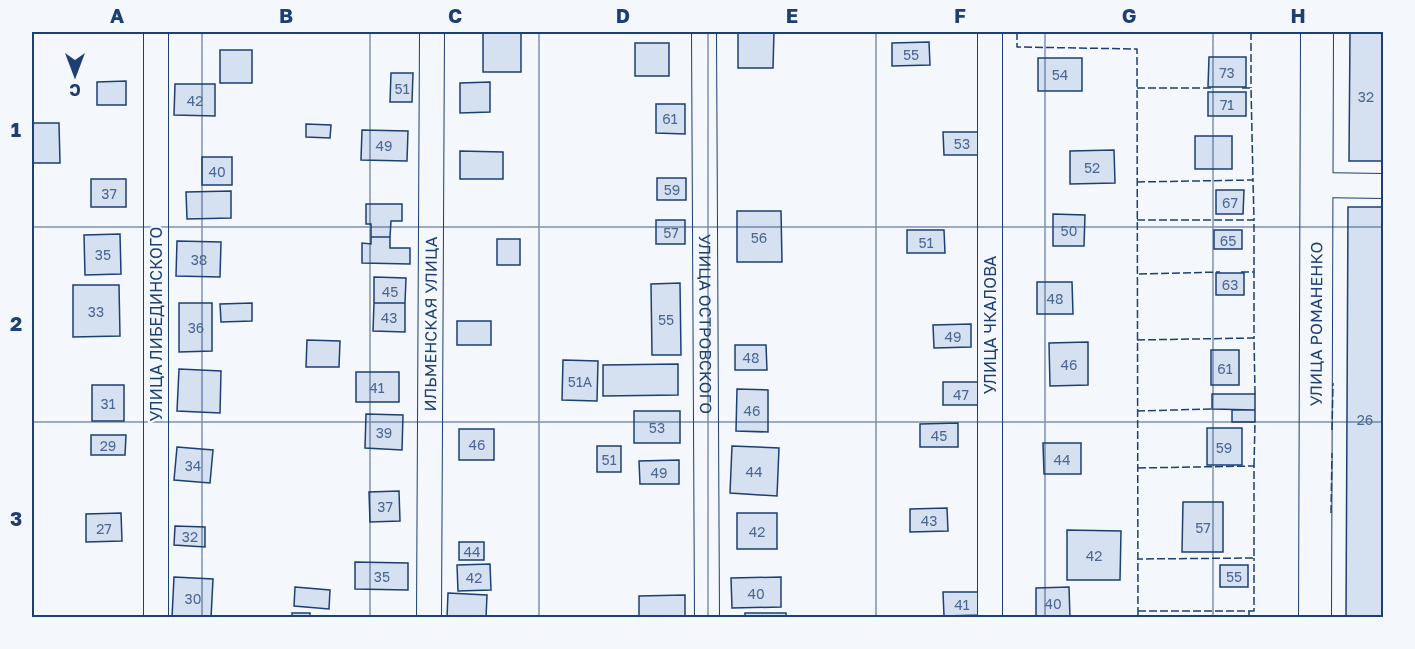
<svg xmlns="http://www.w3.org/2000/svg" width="1415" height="649" viewBox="0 0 1415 649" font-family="'Golos Text',sans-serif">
	<rect width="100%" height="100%" fill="#f4f7fb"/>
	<path fill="#d5e0f0" stroke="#1d3f73" stroke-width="1.5" d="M483,32H521V72H483Z
		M738,32H774L773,68H738Z
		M1350,32H1384V161H1349Z
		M929,42L930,65L892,66V43Z
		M635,43H669V76H635Z
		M220,50H252V83H220Z
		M1209,57H1246V87H1208Z
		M1038,58H1082V91H1038Z
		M391,73H413L412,102H390Z
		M126,81V105H97V82Z
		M490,82V112L460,113V83Z
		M175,84H215V116L174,115Z
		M1208,92H1246V116H1208Z
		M656,104H685V134L656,133Z
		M32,123H59L60,163H32Z
		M306,124L331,125L330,138L306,137Z
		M362,130L408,131L407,161L361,160Z
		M943,132H981V155H944Z
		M1195,136H1232V169H1195Z
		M1114,150L1115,183L1070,184V151Z
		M460,151L503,152V179H460Z
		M202,157H232V185H202Z
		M657,178H686V200H657Z
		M91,179H126V207H91Z
		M1216,190H1244L1243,214H1216Z
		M231,191V218L187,219L186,192Z
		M366,204H402V221H391L390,237H371V224H366Z
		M1348,207H1384V618H1346Z
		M737,211H781L782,262H737Z
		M1053,214L1085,215L1084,246H1053Z
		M656,220H685V244H656Z
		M907,230H944L945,253H907Z
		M1214,230H1242V249H1214Z
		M120,234L121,274L85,275L84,235Z
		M371,237H390V248H410V264L362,263V243L371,244Z
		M497,239H520V265H497Z
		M177,241L221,242L220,277L176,276Z
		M1216,273H1244V295H1216Z
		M374,277L406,278L405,303H374Z
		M1037,282H1072L1073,314H1037Z
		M680,283L681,355H652L651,284Z
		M73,285H119L120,336L73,337Z
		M179,303H212V351L179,352Z
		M252,303V321L221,322L220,304Z
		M374,303H405V332L373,331Z
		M457,321H491V345H457Z
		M971,324V347L934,348L933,325Z
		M307,340L340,341L339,367H306Z
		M1088,342V385L1050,386L1049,343Z
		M735,345H766L767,370H735Z
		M1211,350H1239V385H1211Z
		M563,360L598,361L597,401L562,400Z
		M678,364V395L603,396V365Z
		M179,369L221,371L220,413L177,411Z
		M356,372H399V402H356Z
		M943,382H980L981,405H943Z
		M92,385H124V421H92Z
		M737,389L768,390V432L736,431Z
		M1212,394H1255V410L1212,409Z
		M1232,410H1255V422H1232Z
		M634,411H680V443H634Z
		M366,414L403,415L402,450L365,448Z
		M958,423V447H920V424Z
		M1207,428H1242V465H1207Z
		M459,429H494V460H459Z
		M91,435H126L125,455H91Z
		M1043,443H1081V474H1044Z
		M597,446H621V472H597Z
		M732,446L779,448L777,496L730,493Z
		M177,447L213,450L210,483L174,480Z
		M679,460V484H640L639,461Z
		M399,491L400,521L370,522L369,492Z
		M1183,502H1223V552H1182Z
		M947,508L948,531L910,532V509Z
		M121,513L122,541L86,542V514Z
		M737,513H777V549H737Z
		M175,526L205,527V547L174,545Z
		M1067,530L1121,531L1120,580H1067Z
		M459,542H484V560H459Z
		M355,562L408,563V590L355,589Z
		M490,564L491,590L458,591L457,565Z
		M1220,565H1248V587H1220Z
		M174,577L213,579L211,618L172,617Z
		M781,577V607L732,608L731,578Z
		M295,587L330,590L329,609L294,606Z
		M1069,587L1070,618H1036V588Z
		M943,592H981V615L944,616Z
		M448,593L487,595L486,618H447Z
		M685,595V618H639V596Z
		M292,613H310V618H292Z
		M745,613H786V618H745Z"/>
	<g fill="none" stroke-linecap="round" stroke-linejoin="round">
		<g stroke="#1d3f73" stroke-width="26">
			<g id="minor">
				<path d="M156,32V618"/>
				<path id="s1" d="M704,32L707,618"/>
				<path d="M990,32V618"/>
				<path d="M1316,185L1384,186"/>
				<path id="s2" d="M429,618L432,32"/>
			</g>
		</g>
		<g stroke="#1d3f73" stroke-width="34">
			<g id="major">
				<path id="s3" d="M1315,618L1317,32"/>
			</g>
		</g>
		<use href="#minor" stroke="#f4f7fb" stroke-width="24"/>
		<use href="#major" stroke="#f4f7fb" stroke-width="32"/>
		<path stroke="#1d3f73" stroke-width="1.5" stroke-dasharray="8 3" stroke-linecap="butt" d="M1017,32V47L1137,49L1138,618
			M1251,32V88
			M1137,88H1212
			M1242,88H1251L1253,180
			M1137,182L1253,180L1254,220
			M1137,220H1254V272
			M1241,272H1254V338
			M1139,274L1220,272
			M1137,340L1254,338L1255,394
			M1137,411L1212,409
			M1332,430L1333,383
			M1254,466L1255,422
			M1138,468L1254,466V558L1138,559
			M1331,513L1332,453
			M1138,611H1249V618
			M1249,611H1254V558"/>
	</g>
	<path fill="none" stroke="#1d3f73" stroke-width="1.5" stroke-opacity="0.55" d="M202,32V618M370,32V618M539,32V618M708,32V618M876,32V618M1045,32V618M1213,32V618M32,227H1384M32,422H1384"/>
	<g text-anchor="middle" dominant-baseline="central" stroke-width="4.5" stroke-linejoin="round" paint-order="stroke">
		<g font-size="14" fill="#4b6792">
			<text x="911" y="54">55</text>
			<text x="1227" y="72">73</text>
			<text x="1060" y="74">54</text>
			<text x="402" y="88">51</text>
			<text x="1366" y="96">32</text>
			<text x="195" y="100">42</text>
			<text x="1227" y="104">71</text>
			<text x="670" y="118">61</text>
			<text x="962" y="143">53</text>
			<text x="384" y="145">49</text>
			<text x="1092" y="167">52</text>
			<text x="217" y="171">40</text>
			<text x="672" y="189">59</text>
			<text x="109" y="193">37</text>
			<text x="1230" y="202">67</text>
			<text x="1069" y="230">50</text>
			<text x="671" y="232">57</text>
			<text x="759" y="237">56</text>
			<text x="1228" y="240">65</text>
			<text x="926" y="242">51</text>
			<text x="103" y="254">35</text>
			<text x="199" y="259">38</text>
			<text x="1230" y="284">63</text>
			<text x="390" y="291">45</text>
			<text x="1055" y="298">48</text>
			<text x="96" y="311">33</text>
			<text x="389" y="317">43</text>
			<text x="666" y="319">55</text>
			<text x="196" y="327">36</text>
			<text x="953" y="336">49</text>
			<text x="751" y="357">48</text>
			<text x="1069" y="364">46</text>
			<text x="1225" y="368">61</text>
			<text x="580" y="381">51А</text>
			<text x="377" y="387">41</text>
			<text x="961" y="394">47</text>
			<text x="108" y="403">31</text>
			<text x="752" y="410">46</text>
			<text x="1365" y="419">26</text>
			<text x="657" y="427">53</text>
			<text x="384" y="432">39</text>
			<text x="939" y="435">45</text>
			<text x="477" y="444">46</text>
			<text x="108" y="445">29</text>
			<text x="1224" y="447">59</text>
			<text x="609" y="459">51</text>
			<text x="1062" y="459">44</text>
			<text x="193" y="465">34</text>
			<text x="754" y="471">44</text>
			<text x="659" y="472">49</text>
			<text x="385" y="506">37</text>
			<text x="929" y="520">43</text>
			<text x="1203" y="527">57</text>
			<text x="104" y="528">27</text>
			<text x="757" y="531">42</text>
			<text x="190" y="536">32</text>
			<text x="472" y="551">44</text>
			<text x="1094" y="555">42</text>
			<text x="382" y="576">35</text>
			<text x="1234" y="576">55</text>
			<text x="474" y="577">42</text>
			<text x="756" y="593">40</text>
			<text x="193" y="598">30</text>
			<text x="1053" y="603">40</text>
			<text x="962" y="604">41</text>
		</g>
		<g font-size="16" fill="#1d3f73" stroke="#f4f7fb">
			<text transform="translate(156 324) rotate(-90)">УЛИЦА ЛИБЕДИНСКОГО</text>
			<text stroke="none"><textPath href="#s2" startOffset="294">ИЛЬМЕНСКАЯ УЛИЦА</textPath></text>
			<text stroke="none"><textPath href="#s1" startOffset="292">УЛИЦА ОСТРОВСКОГО</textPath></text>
			<text transform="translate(990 325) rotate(-90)">УЛИЦА ЧКАЛОВА</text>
			<text stroke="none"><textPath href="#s3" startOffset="294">УЛИЦА РОМАНЕНКО</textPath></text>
		</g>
	</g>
	<rect width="1415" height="649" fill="none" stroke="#f4f7fb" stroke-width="66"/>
	<g transform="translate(75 75) rotate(180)" stroke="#f4f7fb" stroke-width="4.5" paint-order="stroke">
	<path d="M0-4.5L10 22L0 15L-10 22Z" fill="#1d3f73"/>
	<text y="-9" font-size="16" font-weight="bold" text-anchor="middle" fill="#1d3f73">С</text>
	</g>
	<rect x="33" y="33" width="1349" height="583" fill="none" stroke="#1d3f73" stroke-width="2"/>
	<g font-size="20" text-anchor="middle" font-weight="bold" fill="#1d3f73">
		<text x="117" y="23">A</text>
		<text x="286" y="23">B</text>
		<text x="455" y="23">C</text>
		<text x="623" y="23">D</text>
		<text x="792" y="23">E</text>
		<text x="960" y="23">F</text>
		<text x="1129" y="23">G</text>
		<text x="1298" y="23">H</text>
		<text x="16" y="137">1</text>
		<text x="16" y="331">2</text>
		<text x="16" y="526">3</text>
	</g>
</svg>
